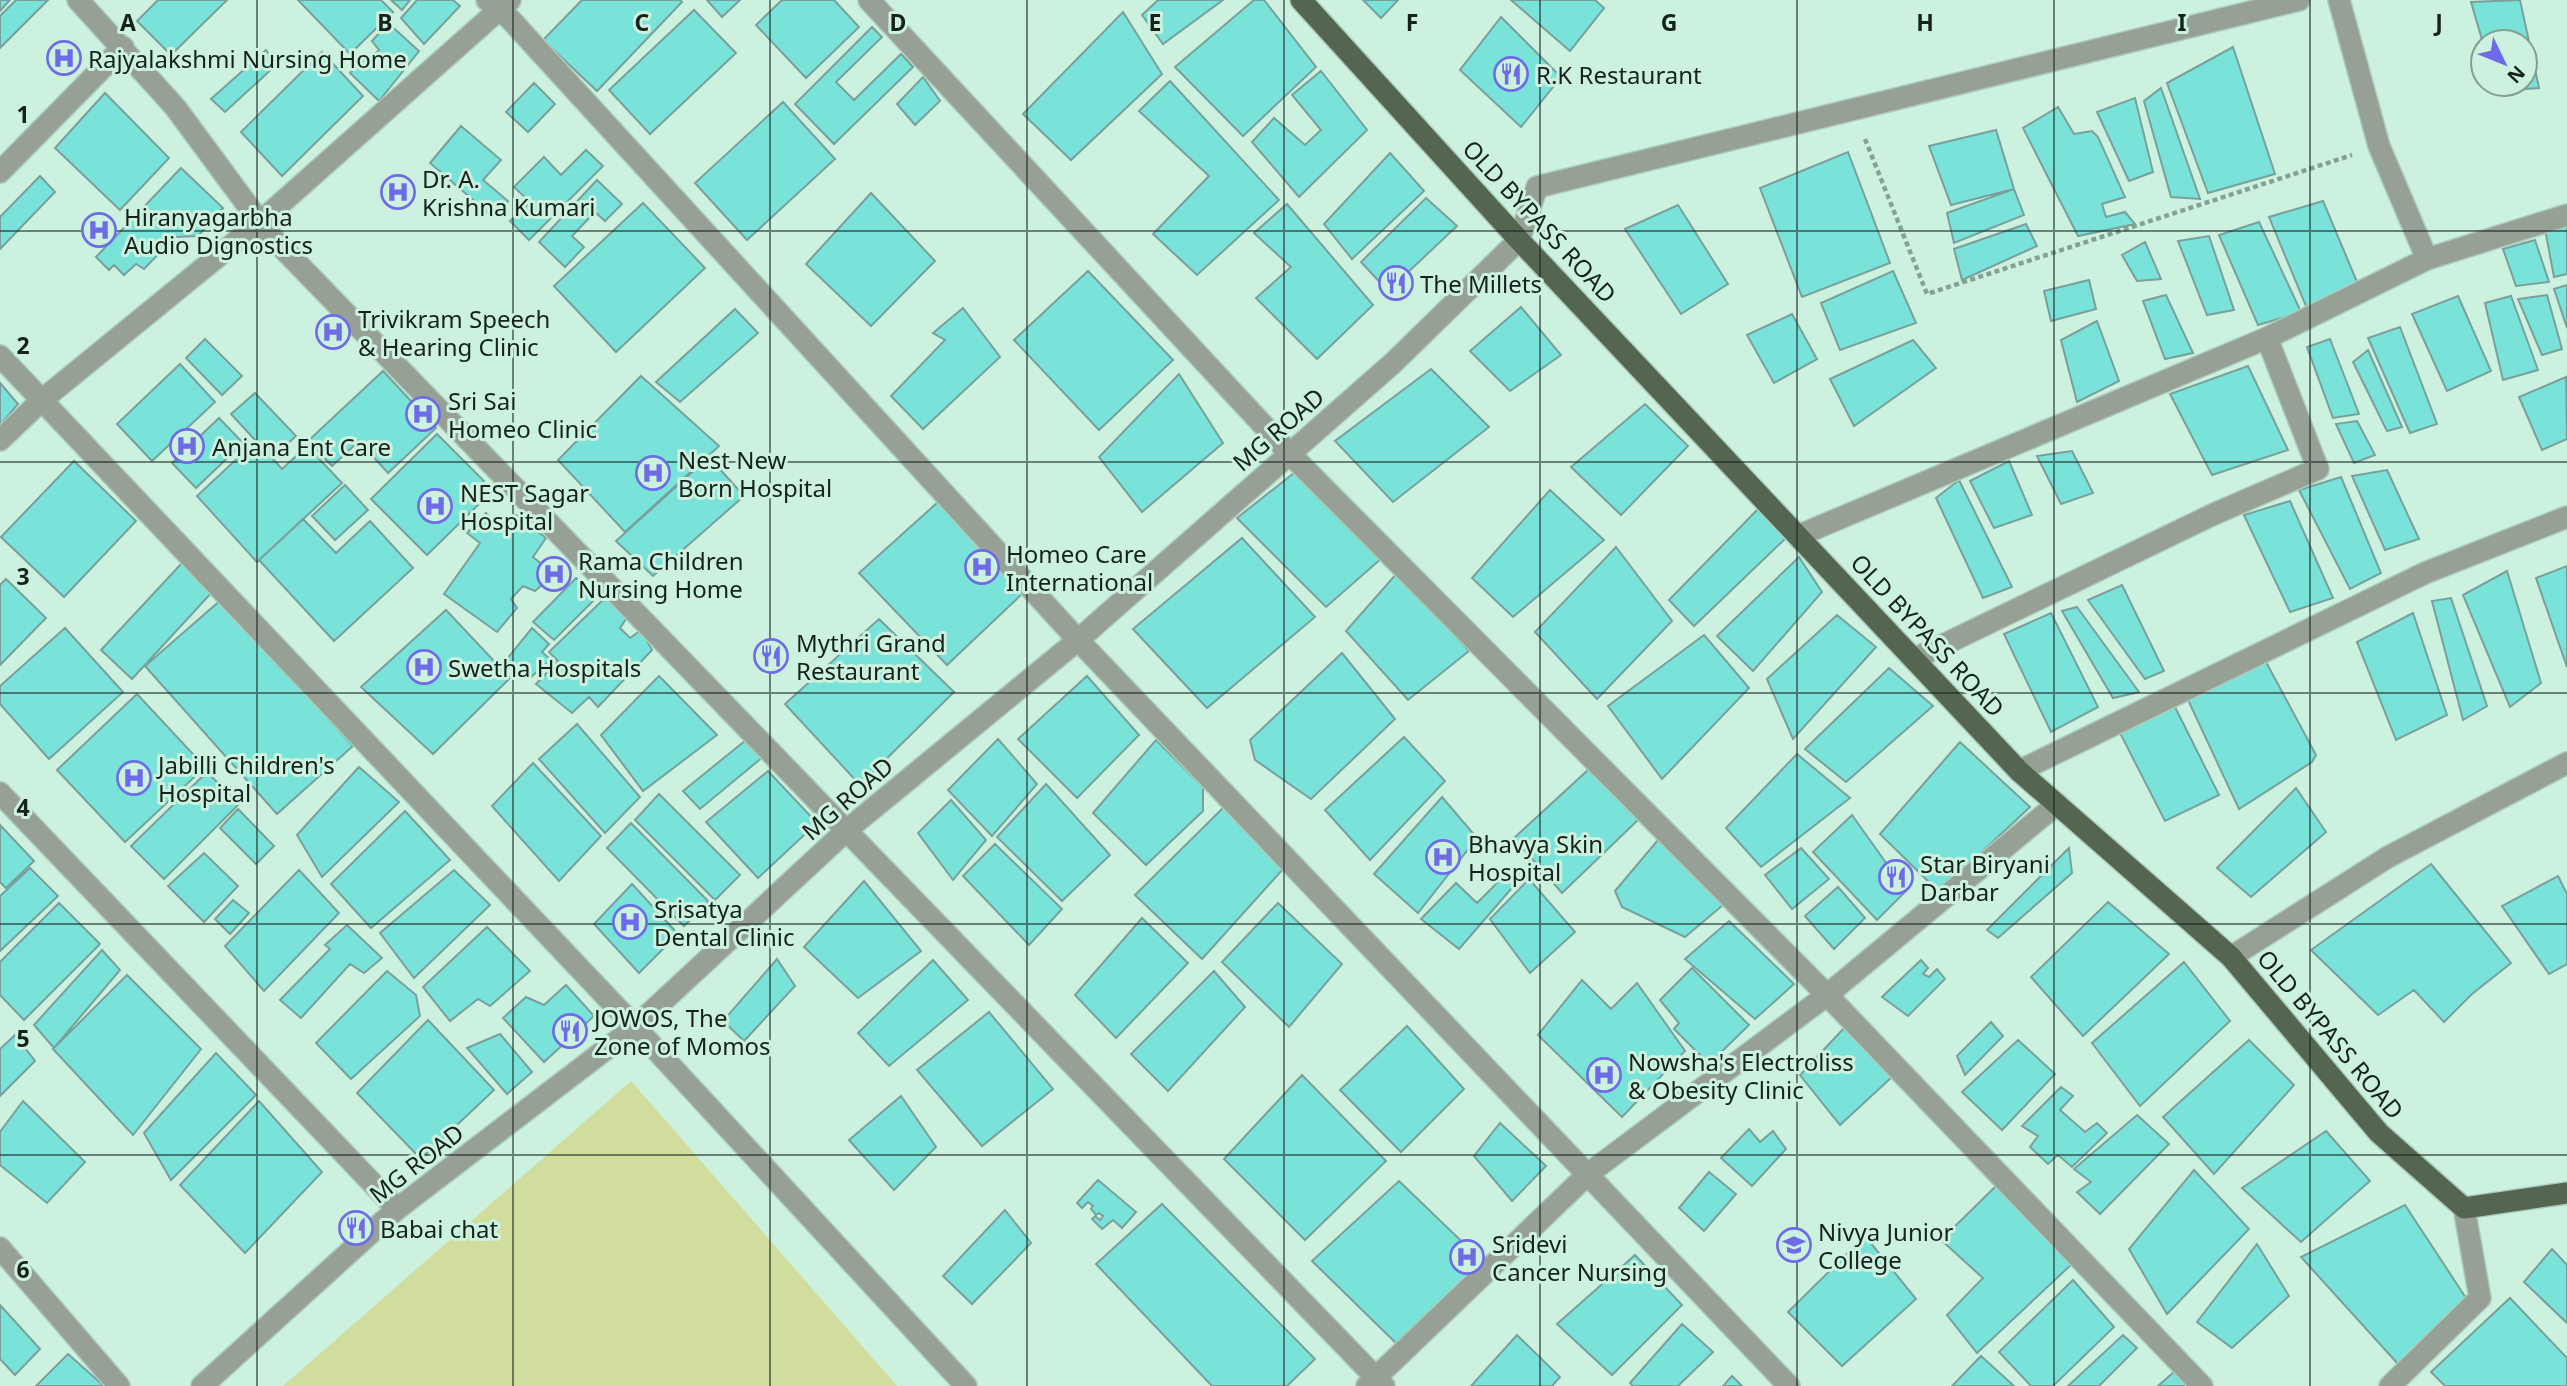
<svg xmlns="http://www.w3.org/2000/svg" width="2567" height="1386" viewBox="0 0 2567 1386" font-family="'Noto Sans',sans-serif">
	<rect width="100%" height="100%" fill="#ccf1df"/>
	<path fill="#d0dd9d" d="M631,1081L897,1386H283Z"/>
	<path fill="#79e3d9" stroke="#78a09c" stroke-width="2" d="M0,0H10L0,11Z
		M16,0H48L0,48V16Z
		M158,0H227L171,55L137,21Z
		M298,0H381L393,12L350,54Z
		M391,0H410L402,10Z
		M417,0H453L460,6L424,44L401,18Z
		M582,0H680L682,2L597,91L543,40Z
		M707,0H740L722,17Z
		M782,0H834L859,27L806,78L756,25Z
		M1158,0H1223L1163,44L1142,15Z
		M1254,0H1264L1316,67L1243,136L1175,67Z
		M1363,0H1398L1381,18Z
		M1511,0H1595L1604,8L1570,51Z
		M2520,0L2539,88L2497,91L2495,84H2525V42L2483,43L2471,2Z
		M694,10L736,53L650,134L609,90Z
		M1123,12L1162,74L1071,160L1023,114Z
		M1501,17L1561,77L1521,127L1460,70Z
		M388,23L419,51L379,101L350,73L366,55L370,59L379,50L372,41Z
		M872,27L882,37L836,82L854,100L901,54L913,67L834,144L795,104Z
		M2233,47L2275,174L2208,193L2167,83Z
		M266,50L276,65L225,112L211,99Z
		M322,52L363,96L282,176L241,132Z
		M1321,71L1367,130L1299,197L1252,142L1274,118L1305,145L1321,130L1292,95Z
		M923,77L940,101L915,125L897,104Z
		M1170,81L1279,200L1197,275L1153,234L1209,176L1139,111Z
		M534,83L555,104L528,132L506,112Z
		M2161,88L2200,199L2171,197L2144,101Z
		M105,93L169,158L120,210L55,148Z
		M2135,98L2153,172L2129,181L2097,112Z
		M783,102L835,159L747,240L695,183Z
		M2058,107L2074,134L2092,131L2098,137L2125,197L2102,204L2106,217L2125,212L2135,224L2078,236L2023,128Z
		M461,126L501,160L483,180L508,201L493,217L430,163Z
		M1996,130L2014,189L1951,205L1929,146Z
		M586,150L603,166L529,240L510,221L530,202L514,187L544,157L561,175Z
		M1848,152L1890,263L1802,297L1760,188Z
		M1390,153L1424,191L1352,259L1324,224Z
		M181,168L223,208L198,236L175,237L144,269L136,264L124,275L114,265L109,270L96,257Z
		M40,176L55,192L0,249V217Z
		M597,180L622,204L605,221L595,212L572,236L584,247L565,267L539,242Z
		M2014,189L2024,215L1954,243L1947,213Z
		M871,193L935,261L871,326L806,264Z
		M1426,198L1457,226L1388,291L1361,262Z
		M2323,201L2360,289L2308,311L2269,217Z
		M643,203L705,268L616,352L554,286Z
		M1287,204L1373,305L1317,359L1256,298L1291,267L1254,233Z
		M1678,205L1728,284L1681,314L1625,229Z
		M2259,222L2301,312L2258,325L2219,235Z
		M2567,223V274L2554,277L2545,229Z
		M2026,224L2037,246L1962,280L1954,249Z
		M2209,236L2234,310L2207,315L2178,241Z
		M2535,240L2549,282L2516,286L2503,249Z
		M2145,242L2161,279L2137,281L2122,255Z
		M1088,271L1173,360L1099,430L1014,340Z
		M1893,271L1916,323L1840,350L1821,303Z
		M2089,280L2096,309L2051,321L2044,291Z
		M2567,285V328L2554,289Z
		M2166,295L2193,353L2165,359L2143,301Z
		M2547,295L2562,349L2542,355L2518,299Z
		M2458,296L2491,371L2447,391L2412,314Z
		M2511,296L2538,370L2503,380L2485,303Z
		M1521,307L1561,355L1510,391L1470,351Z
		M963,308L1000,357L923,429L891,396L945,340L933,333Z
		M735,309L758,333L680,402L656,382Z
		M1792,314L1817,359L1774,383L1747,335Z
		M2097,321L2119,381L2077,402L2061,340Z
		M2400,327L2437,424L2410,433L2368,338Z
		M205,339L242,376L222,395L186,358Z
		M2330,339L2359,414L2333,418L2307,347Z
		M1913,340L1936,368L1854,426L1830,379Z
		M2368,350L2402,427L2387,431L2353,362Z
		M180,364L215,402L152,461L117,424Z
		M2248,366L2288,450L2212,475L2170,394Z
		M1431,369L1489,427L1393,502L1335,441Z
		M383,371L436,428L388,473L359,441L332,466L308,441Z
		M1179,374L1223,443L1142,512L1099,457Z
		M641,376L719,446L625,532L558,460Z
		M2566,377L2567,439L2542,450L2519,397Z
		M0,383L18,404L0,425Z
		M255,393L296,436L272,458L282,469L307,446L342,483L257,562L197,496L256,441L231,414Z
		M1645,404L1688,446L1621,515L1571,467Z
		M219,418L243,443L196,488L172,463Z
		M2357,421L2375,455L2354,463L2336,424Z
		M437,434L484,481L473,493L482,501L427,555L371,499Z
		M2072,451L2093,493L2061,504L2037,456Z
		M709,457L744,496L653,576L616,541Z
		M74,461L136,521L64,597L1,537Z
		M2009,461L2032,515L1994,528L1970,481Z
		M1299,469L1382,558L1326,607L1237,518Z
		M2387,470L2419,539L2385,550L2352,476Z
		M2341,477L2381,573L2350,589L2299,490Z
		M1959,480L2012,587L1983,598L1936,498Z
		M345,485L368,510L335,540L312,516Z
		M1550,490L1604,540L1513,617L1472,578Z
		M2290,501L2333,598L2290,612L2244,515Z
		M938,502L1022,594L947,665L859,573Z
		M1758,509L1786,538L1694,626L1669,600Z
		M486,513L501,529L516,515L546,538L533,557L554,574L535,591L523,586L511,599L517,608L497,632L444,594L480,543L467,533Z
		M303,519L336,553L370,521L413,568L334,641L259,560Z
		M1242,538L1315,617L1207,708L1133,629Z
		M1616,547L1672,621L1597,699L1535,632Z
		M1799,557L1822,592L1753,671L1717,636Z
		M182,563L213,591L132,679L101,650Z
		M2567,566V667L2536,578Z
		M2507,571L2541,683L2510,707L2463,595Z
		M1398,572L1469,651L1408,700L1346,631Z
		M576,578L598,596L554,640L533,622Z
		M6,579L46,618L0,665V585Z
		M2122,585L2164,671L2145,679L2088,600Z
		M608,595L628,616L620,628L630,638L641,630L652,650L598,707L589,697L572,713L536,684L558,661L549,652Z
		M2451,598L2487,706L2463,720L2432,601Z
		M222,599L353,746L277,814L145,666Z
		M2077,607L2139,692L2113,698L2062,611Z
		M446,610L510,678L433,754L361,687Z
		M2051,613L2098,707L2051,732L2004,634Z
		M2413,613L2447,715L2396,740L2357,642Z
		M1837,615L1876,647L1793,739L1767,679Z
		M879,619L954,692L860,785L785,704Z
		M65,628L123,692L49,759L0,704V686Z
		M532,628L549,644L542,652L551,660L531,677L507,659Z
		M1704,635L1749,688L1662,779L1608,706Z
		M1342,653L1395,719L1311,799L1255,760L1250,740Z
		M2266,662L2316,755L2312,762L2239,809L2188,700Z
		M1889,668L1933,706L1846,782L1805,749Z
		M659,676L717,735L643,791L601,735Z
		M1087,676L1139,735L1077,798L1018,739Z
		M137,694L205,767L125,842L57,770Z
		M2173,703L2219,795L2165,821L2119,731Z
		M577,724L640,797L605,833L539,759Z
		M1404,737L1445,781L1370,860L1325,810Z
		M998,739L1037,784L992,836L948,790Z
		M746,740L764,756L700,809L683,791Z
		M1156,740L1203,787V811L1146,865L1093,813Z
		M1960,742L2030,807L1939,892L1880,834Z
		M1797,754L1850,798L1761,867L1726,828Z
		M533,763L601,836L559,881L492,806Z
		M359,767L399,802L322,877L297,835Z
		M1589,769L1638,820L1562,893L1514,838Z
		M768,771L817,823L758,878L706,822Z
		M207,772L239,804L164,879L131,846Z
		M1046,784L1110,855L1062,901L997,837Z
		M2296,788L2326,832L2251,897L2217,868Z
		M659,794L740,875L715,900L635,820Z
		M1442,797L1477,838L1418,913L1374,874Z
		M951,800L986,840L953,880L918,833Z
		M1225,806L1284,868L1202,959L1135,895Z
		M238,809L274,846L256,864L220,828Z
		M405,811L450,860L371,928L331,884Z
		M1852,815L1906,891L1877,920L1813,852Z
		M631,823L709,902L684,926L607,848Z
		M0,825L34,861L6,888L0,882Z
		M1658,840L1723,905L1685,937L1622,907L1615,891Z
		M995,844L1062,909L1029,945L963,876Z
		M1801,848L1829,879L1792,909L1765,875Z
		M2069,848L2072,873L1998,938L1987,930Z
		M204,853L238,886L204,922L168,886Z
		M2431,864L2511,963L2472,994L2444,1022L2414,990L2378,1015L2311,950Z
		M1513,867L1524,874L1459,949L1421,919L1456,883L1477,903Z
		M30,868L58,896L0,951V896Z
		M299,870L339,913L264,991L225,946Z
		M454,870L490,905L414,978L380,933Z
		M2558,876L2567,894V964L2549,974L2502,906Z
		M1529,879L1575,932L1530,973L1490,919Z
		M864,881L921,951L858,998L804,947Z
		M632,884L678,934L639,973L594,924Z
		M1838,887L1865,918L1834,949L1805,916Z
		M233,900L249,913L230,934L215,919Z
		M2108,902L2169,954L2083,1036L2031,977Z
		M59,903L100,944L24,1020L0,995V962Z
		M1278,903L1342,964L1289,1027L1222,962Z
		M1142,918L1188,963L1116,1038L1075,995Z
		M1729,921L1794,984L1755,1019L1685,959Z
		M347,925L382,958L364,973L350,964L301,1018L280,1000L330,949L325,945Z
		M487,927L530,971L490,1006L478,999L450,1021L423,987Z
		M102,950L120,970L54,1048L34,1025Z
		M777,959L795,986L744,1041L723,1021Z
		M933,960L968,1000L889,1066L858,1033Z
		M1921,960L1928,968L1923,974L1929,977L1937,969L1945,979L1908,1016L1882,997Z
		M2184,962L2230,1021L2140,1106L2092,1043Z
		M1692,968L1749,1025L1709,1064L1674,1029L1679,1023L1660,1000Z
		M387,971L416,995L420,1016L351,1079L316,1043Z
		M1214,971L1245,1007L1168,1091L1131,1054Z
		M127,975L201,1049L133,1135L53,1049Z
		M1582,980L1611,1009L1637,983L1685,1051L1622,1117L1538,1035Z
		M566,985L594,1016L544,1062L503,1018L526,997L544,1005Z
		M989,1012L1053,1089L982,1146L917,1070Z
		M428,1020L494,1090L421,1159L357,1093Z
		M1991,1022L2003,1036L1965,1075L1957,1056Z
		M1407,1026L1464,1089L1401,1152L1340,1090Z
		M1845,1027L1893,1076L1840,1125L1800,1075Z
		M500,1034L532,1072L507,1094L467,1048Z
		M15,1035L35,1061L0,1096V1049Z
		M2018,1040L2055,1074L2002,1130L1962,1092Z
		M2249,1040L2294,1085L2214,1174L2163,1117Z
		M216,1053L256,1095L171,1180L144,1133Z
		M1302,1075L1386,1161L1305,1240L1224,1159Z
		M2061,1087L2073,1096L2060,1110L2085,1132L2097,1123L2107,1133L2072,1167L2058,1155L2048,1164L2030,1147L2038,1136L2022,1126Z
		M901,1096L936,1147L894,1190L849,1140Z
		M23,1101L85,1162L47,1203L0,1165V1132Z
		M259,1101L322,1172L245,1253L180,1185Z
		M2137,1115L2169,1144L2100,1214L2077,1192L2091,1182L2074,1169Z
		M1500,1123L1546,1166L1512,1201L1474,1156Z
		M1749,1129L1760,1142L1773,1131L1786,1149L1752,1186L1721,1158Z
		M2326,1131L2370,1181L2301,1242L2242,1188Z
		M2194,1170L2249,1229L2167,1314L2129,1249Z
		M1709,1172L1736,1194L1704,1231L1679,1208Z
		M1098,1180L1136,1212L1122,1228L1113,1220L1102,1229L1092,1219L1095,1216L1100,1220L1103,1216L1099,1213L1096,1215L1091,1209L1093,1206L1088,1202L1082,1208L1077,1203Z
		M1399,1181L1481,1260L1400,1347L1312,1261Z
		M1997,1185L2074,1262L1977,1353L1947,1315L1983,1278L1941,1240Z
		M1162,1204L1315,1359L1287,1386H1212L1096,1264Z
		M2405,1205L2466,1298L2398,1364L2301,1257Z
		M1005,1210L1031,1243L972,1304L943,1276Z
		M1865,1236L1916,1299L1842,1366L1788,1312Z
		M2257,1244L2289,1296L2232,1348L2197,1322Z
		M2552,1249L2567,1265V1323L2524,1282Z
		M1635,1255L1682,1305L1612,1375L1557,1324Z
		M2073,1280L2114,1327L2053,1386H2031L1999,1352Z
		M2510,1298L2567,1358V1386H2445L2431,1372Z
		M0,1305L40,1349L15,1375L0,1359Z
		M1682,1324L1713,1352L1678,1386H1633L1630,1383Z
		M1517,1335L1560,1377L1552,1386H1471Z
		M2123,1335L2137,1348L2099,1386H2068Z
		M68,1354L104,1386H36Z
		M1981,1356L2014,1386H1952Z
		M2175,1371L2190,1386H2158Z
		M1732,1376L1742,1386H1723Z"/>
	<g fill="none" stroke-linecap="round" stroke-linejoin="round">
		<g stroke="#abccbc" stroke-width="24">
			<path id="minor" d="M78,0L175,107L268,233L1384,1386
				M487,0L510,19L1078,640L1789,1386
				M869,0L1290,454L1827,995L2202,1386
				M2339,0L2379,146L2427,259
				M0,172L123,47
				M0,356L635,1027L966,1386
				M0,440L42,400L260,222L510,0
				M1800,535L2267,338L2427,259L2567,215
				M1914,659L2214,514L2318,469L2267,338
				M2019,771L2425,573L2567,517
				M0,793L397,1209
				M2231,957L2388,857L2567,763
				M0,1248L119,1386
				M202,1386L397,1209L635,1027L848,829L1078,640L1393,363L1519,240L1537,187L2299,0
				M1367,1386L1588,1174L1827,995L2057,804
				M2390,1386L2480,1298L2464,1208"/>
		</g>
		<g stroke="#abccbc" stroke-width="24">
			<path id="major" d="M1301,0L1519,240L2019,771L2231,957L2379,1133L2464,1208L2567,1193"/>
		</g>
		<path stroke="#85a194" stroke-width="4.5" stroke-dasharray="5 3.5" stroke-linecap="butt" d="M1865,139L1927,294L2352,155"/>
		<use href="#minor" stroke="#96a095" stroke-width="21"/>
		<use href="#major" stroke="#546652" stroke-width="21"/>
	</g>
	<path fill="none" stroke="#16231d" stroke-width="2" stroke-opacity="0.55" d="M257,0V1386M513,0V1386M770,0V1386M1027,0V1386M1284,0V1386M1540,0V1386M1797,0V1386M2054,0V1386M2310,0V1386M0,231H2567M0,462H2567M0,693H2567M0,924H2567M0,1155H2567"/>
	<defs>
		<g id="hospital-ring" transform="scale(1.75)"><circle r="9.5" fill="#ccf1df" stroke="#6d6ce6" stroke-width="1.5"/><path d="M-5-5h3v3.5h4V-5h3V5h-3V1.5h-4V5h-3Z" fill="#6d6ce6"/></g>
		<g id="restaurant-ring" transform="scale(1.75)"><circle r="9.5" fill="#ccf1df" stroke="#6d6ce6" stroke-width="1.5"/><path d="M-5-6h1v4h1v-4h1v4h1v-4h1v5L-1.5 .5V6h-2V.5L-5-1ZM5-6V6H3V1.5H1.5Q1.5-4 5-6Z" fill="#6d6ce6"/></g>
		<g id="university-ring" transform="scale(1.75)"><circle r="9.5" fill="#ccf1df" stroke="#6d6ce6" stroke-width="1.5"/><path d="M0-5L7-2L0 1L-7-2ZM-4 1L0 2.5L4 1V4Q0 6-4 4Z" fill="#6d6ce6"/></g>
	</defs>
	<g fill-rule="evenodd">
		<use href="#hospital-ring" x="64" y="58"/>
		<use href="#restaurant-ring" x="1511" y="74"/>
		<use href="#hospital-ring" x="398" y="192"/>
		<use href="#hospital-ring" x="99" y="230"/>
		<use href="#restaurant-ring" x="1396" y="283"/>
		<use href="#hospital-ring" x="333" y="332"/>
		<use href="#hospital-ring" x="423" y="414"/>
		<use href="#hospital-ring" x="187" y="446"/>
		<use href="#hospital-ring" x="653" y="473"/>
		<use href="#hospital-ring" x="435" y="506"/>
		<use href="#hospital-ring" x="982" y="567"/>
		<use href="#hospital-ring" x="554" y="574"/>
		<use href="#restaurant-ring" x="771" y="656"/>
		<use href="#hospital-ring" x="424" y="667"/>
		<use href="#hospital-ring" x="134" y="778"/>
		<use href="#hospital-ring" x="1443" y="857"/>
		<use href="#restaurant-ring" x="1896" y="877"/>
		<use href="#hospital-ring" x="630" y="922"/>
		<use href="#restaurant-ring" x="570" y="1031"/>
		<use href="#hospital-ring" x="1604" y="1075"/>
		<use href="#restaurant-ring" x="356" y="1228"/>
		<use href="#university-ring" x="1794" y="1245"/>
		<use href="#hospital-ring" x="1467" y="1257"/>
	</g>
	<g text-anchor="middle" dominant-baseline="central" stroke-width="6" stroke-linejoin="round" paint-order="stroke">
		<g font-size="24" fill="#16231d" stroke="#ccf1df" text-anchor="start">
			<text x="88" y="58">Rajyalakshmi Nursing Home</text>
			<text x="1536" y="74">R.K Restaurant</text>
			<text x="422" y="178">Dr. A.<tspan x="422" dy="28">Krishna Kumari</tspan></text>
			<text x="124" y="216">Hiranyagarbha<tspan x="124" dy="28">Audio Dignostics</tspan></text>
			<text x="1420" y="283">The Millets</text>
			<text x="358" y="318">Trivikram Speech<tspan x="358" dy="28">&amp; Hearing Clinic</tspan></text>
			<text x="448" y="400">Sri Sai<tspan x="448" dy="28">Homeo Clinic</tspan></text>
			<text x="212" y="446">Anjana Ent Care</text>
			<text x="678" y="459">Nest New<tspan x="678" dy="28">Born Hospital</tspan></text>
			<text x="460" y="492">NEST Sagar<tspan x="460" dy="28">Hospital</tspan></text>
			<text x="1006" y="553">Homeo Care<tspan x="1006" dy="28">International</tspan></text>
			<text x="578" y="560">Rama Children<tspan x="578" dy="28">Nursing Home</tspan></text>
			<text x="796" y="642">Mythri Grand<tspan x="796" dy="28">Restaurant</tspan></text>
			<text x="448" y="667">Swetha Hospitals</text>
			<text x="158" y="764">Jabilli Children's<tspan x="158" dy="28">Hospital</tspan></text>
			<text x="1468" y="843">Bhavya Skin<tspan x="1468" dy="28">Hospital</tspan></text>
			<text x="1920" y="863">Star Biryani<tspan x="1920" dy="28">Darbar</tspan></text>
			<text x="654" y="908">Srisatya<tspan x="654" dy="28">Dental Clinic</tspan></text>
			<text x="594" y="1017">JOWOS, The<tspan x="594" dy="28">Zone of Momos</tspan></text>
			<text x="1628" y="1061">Nowsha's Electroliss<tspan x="1628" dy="28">&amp; Obesity Clinic</tspan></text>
			<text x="380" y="1228">Babai chat</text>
			<text x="1818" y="1231">Nivya Junior<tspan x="1818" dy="28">College</tspan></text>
			<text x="1492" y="1243">Sridevi<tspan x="1492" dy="28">Cancer Nursing</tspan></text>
		</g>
		<g font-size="24" fill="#16231d" stroke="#ccf1df">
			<text transform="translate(1540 221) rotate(47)">OLD BYPASS ROAD</text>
			<text transform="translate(1278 429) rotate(-41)">MG ROAD</text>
			<text transform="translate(1928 635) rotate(47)">OLD BYPASS ROAD</text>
			<text transform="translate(847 798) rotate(-41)">MG ROAD</text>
			<text transform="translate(2331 1034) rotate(50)">OLD BYPASS ROAD</text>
			<text transform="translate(416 1163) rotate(-38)">MG ROAD</text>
		</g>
	</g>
	<g font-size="23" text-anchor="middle" font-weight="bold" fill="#16231d" stroke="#ccf1df" stroke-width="6" stroke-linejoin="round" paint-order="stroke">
		<text x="128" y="31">A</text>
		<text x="385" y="31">B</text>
		<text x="642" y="31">C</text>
		<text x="898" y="31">D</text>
		<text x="1155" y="31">E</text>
		<text x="1412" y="31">F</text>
		<text x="1669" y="31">G</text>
		<text x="1925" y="31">H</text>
		<text x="2182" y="31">I</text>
		<text x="2439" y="31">J</text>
		<text x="23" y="123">1</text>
		<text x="23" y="354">2</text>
		<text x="23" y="585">3</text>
		<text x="23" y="816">4</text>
		<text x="23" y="1047">5</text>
		<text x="23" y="1278">6</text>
	</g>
	<g transform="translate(2504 63) rotate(133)"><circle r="33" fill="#ccf1df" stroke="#839f91" stroke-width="2"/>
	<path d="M0-5L12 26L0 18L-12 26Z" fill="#6d6ce6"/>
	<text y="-10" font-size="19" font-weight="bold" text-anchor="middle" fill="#16231d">N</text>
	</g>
</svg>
